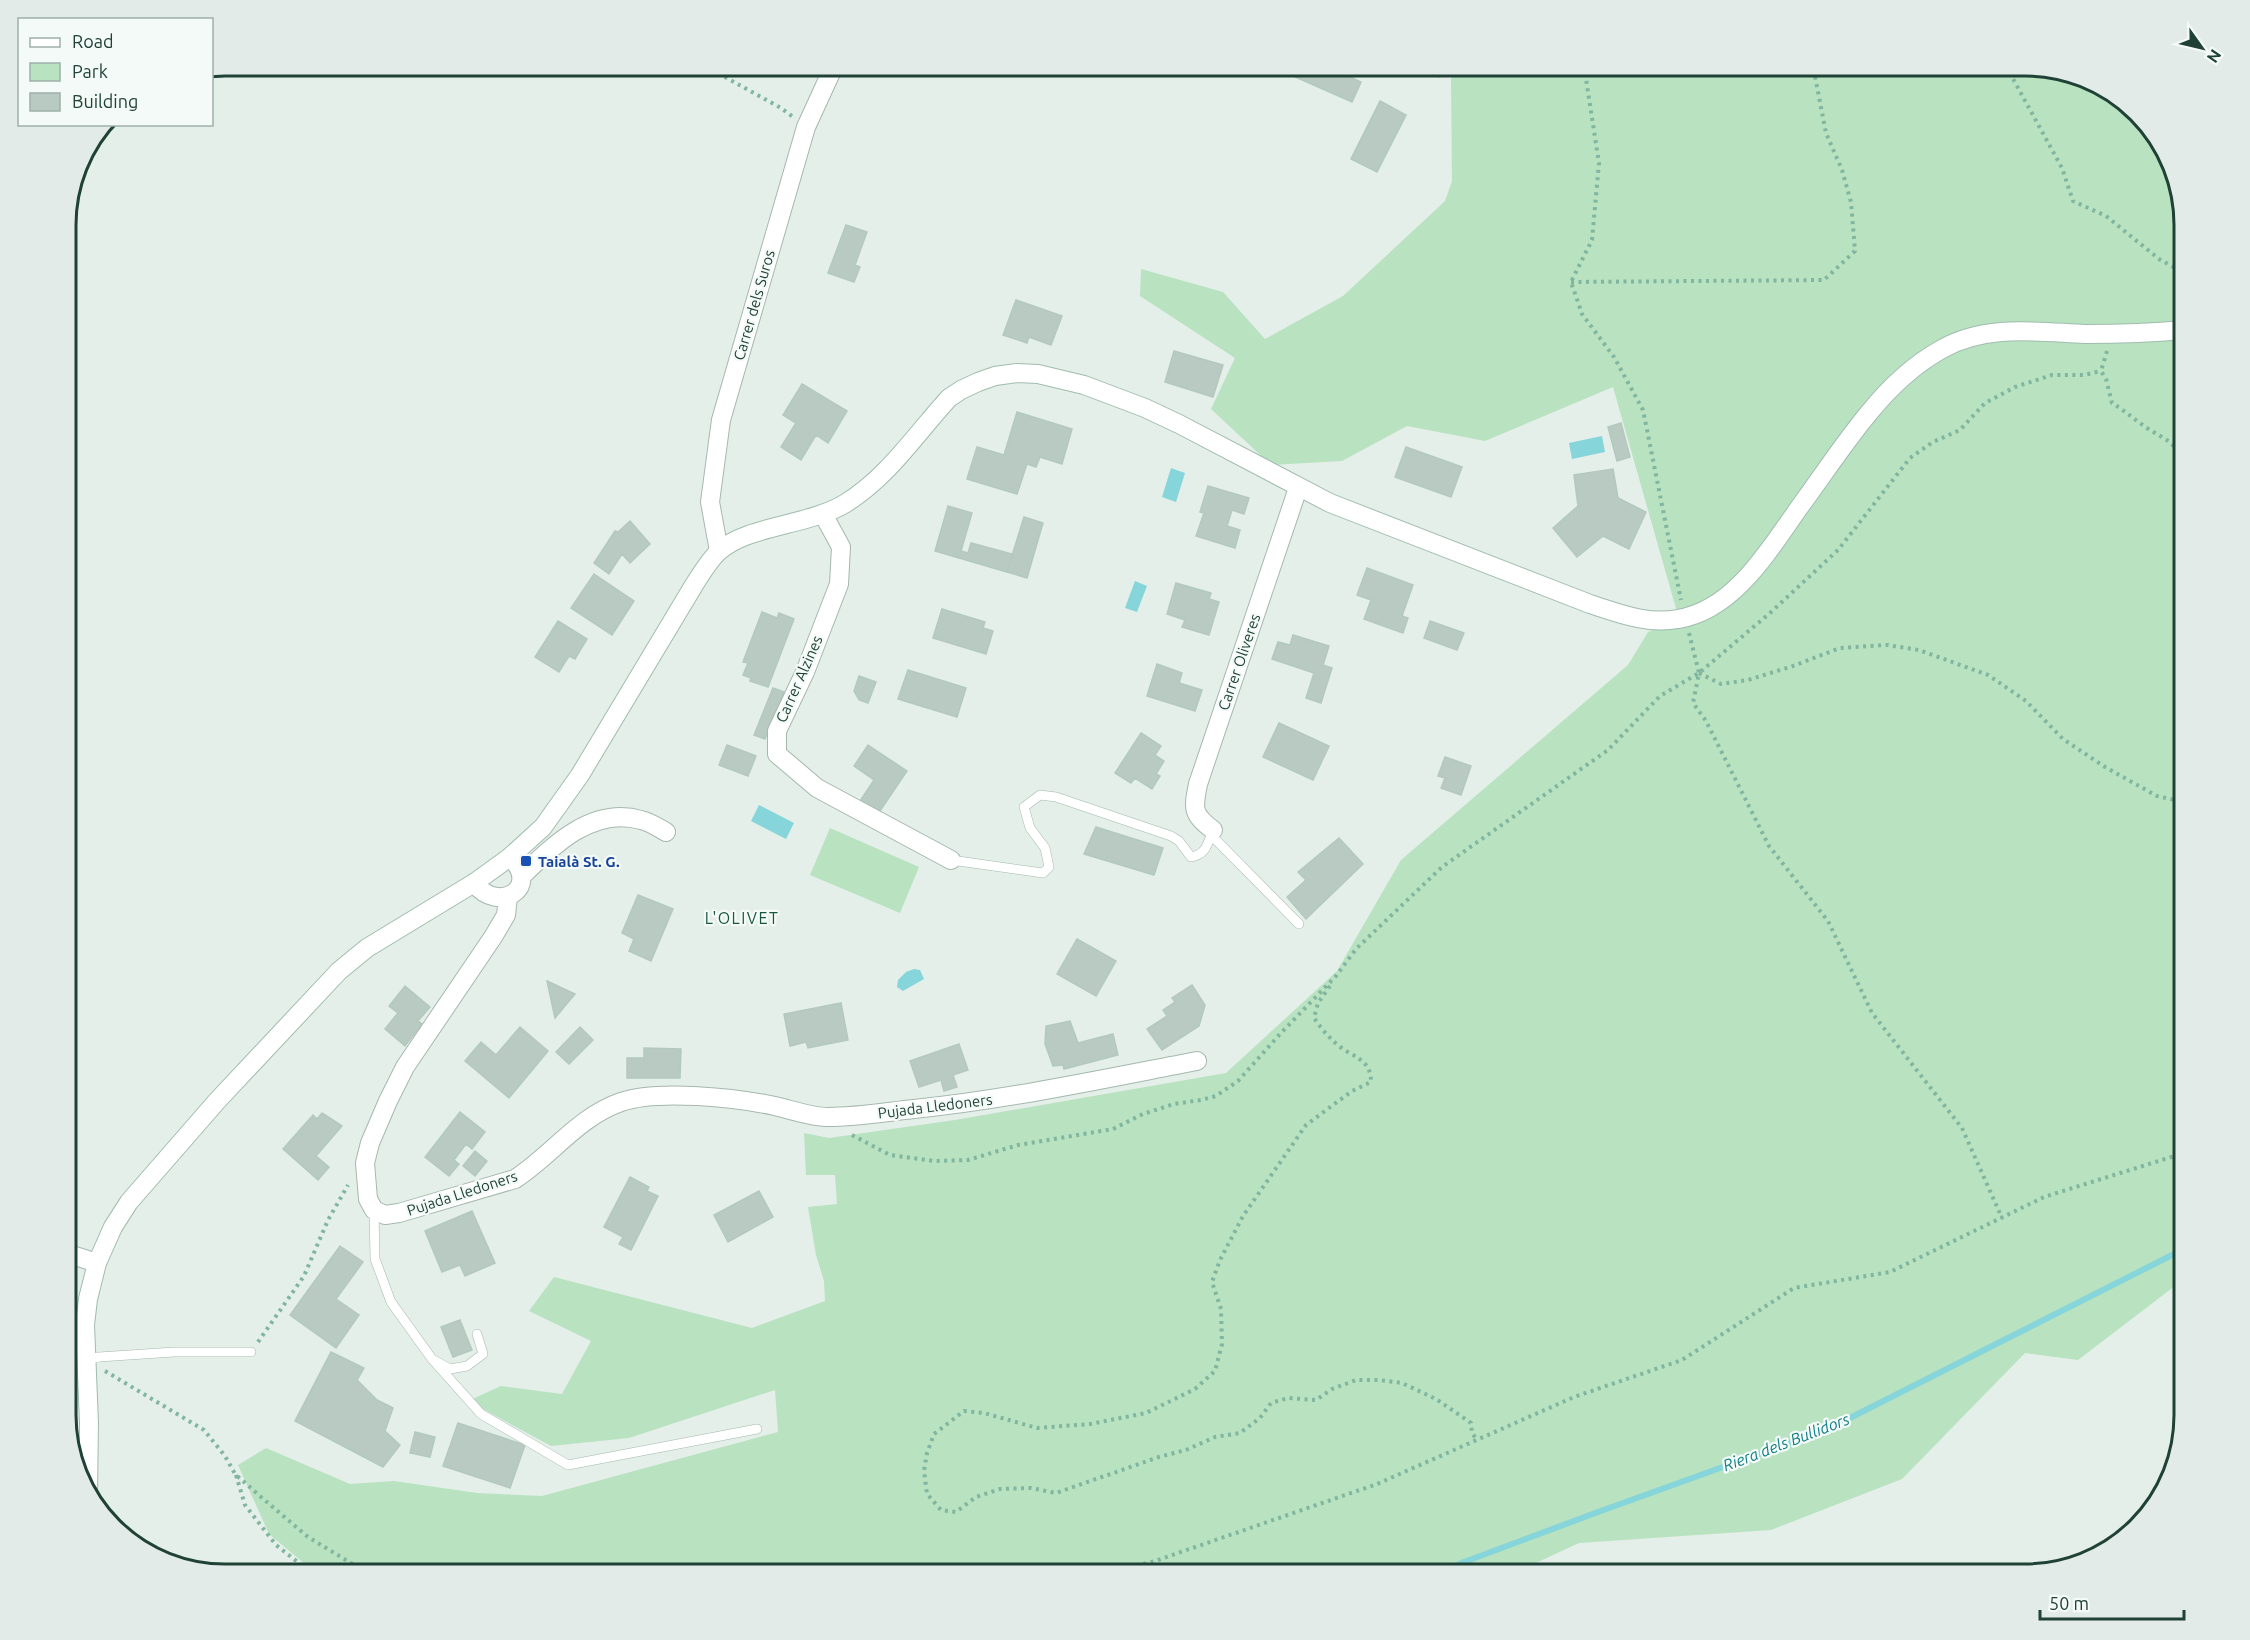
<svg xmlns="http://www.w3.org/2000/svg" width="2250" height="1640" viewBox="0 0 2250 1640" font-family="Ubuntu,sans-serif">
	<rect width="100%" height="100%" fill="#e3efe8"/>
	<path fill="#b9e2c0" d="M1455,66H2025L2076,74L2121,99L2167,154L2184,225V1279L2078,1360L2025,1353L1902,1479L1771,1530L1579,1543L1512,1574H317L269,1534L238,1465L266,1448L350,1484L394,1481L477,1493L542,1496L778,1432L775,1390L629,1438L551,1446L468,1401L501,1386L562,1394L591,1341L529,1311L554,1277L752,1328L825,1301L824,1281L816,1255L808,1207L837,1204L835,1175H806L804,1133L829,1138L955,1120L1226,1073L1337,971L1401,860L1628,665L1648,632L1679,619L1613,387L1485,441L1407,426L1342,461L1271,465L1211,409L1235,358L1140,296L1141,269L1223,292L1265,339L1343,296L1445,201L1452,181L1451,79Z
		M830,828L919,867L900,913L810,875Z"/>
	<path fill="#85d5da" d="M1602,436L1605,452L1572,459L1569,443Z
		M1171,468L1185,473L1176,502L1162,497Z
		M1135,581L1147,586L1137,612L1125,608Z
		M759,805L794,823L786,839L751,821Z
		M914,969L920,970L924,979L903,991L897,987L898,980L906,972Z"/>
	<g fill="none" stroke-linecap="round" stroke-linejoin="round">
		<path stroke="#85d5da" stroke-width="6" d="M1439,1574L1464,1562L1598,1512L1828,1429L2184,1249"/>
	</g>
	<path fill="#b8cac1" stroke="#b4c9be" stroke-width="1.5" d="M1284,66H1327L1361,82L1352,102L1282,71Z
		M1416,66H1444L1439,77Z
		M1380,101L1406,115L1377,172L1351,159Z
		M846,225L867,232L855,265L860,267L854,282L828,273Z
		M1016,300L1062,316L1051,345L1029,337L1027,343L1003,335Z
		M1174,351L1223,365L1213,397L1165,382Z
		M802,384L847,411L828,443L816,435L801,460L781,447L796,423L783,415Z
		M1017,412L1072,429L1062,464L1040,457L1036,467L1027,464L1017,494L967,479L977,447L1004,455Z
		M1621,423L1630,457L1617,461L1608,427Z
		M1406,447L1462,467L1451,497L1395,477Z
		M1613,469L1618,498L1646,512L1629,549L1603,536L1577,557L1553,528L1578,506L1574,475Z
		M1208,486L1249,498L1244,514L1232,510L1227,526L1240,530L1235,548L1196,536L1204,513L1200,512Z
		M948,506L972,513L961,551L968,553L971,543L1012,554L1007,572L935,551Z
		M1024,517L1043,523L1027,578L1007,572Z
		M630,521L650,544L630,563L622,554L609,574L594,563L615,531L618,532Z
		M1367,568L1413,585L1402,616L1408,618L1403,633L1364,619L1371,600L1357,595Z
		M594,574L634,601L612,635L571,608Z
		M1176,583L1211,593L1209,599L1219,602L1209,635L1182,627L1185,620L1167,614Z
		M942,609L985,622L983,628L993,631L986,654L933,638Z
		M762,612L777,618L779,613L794,619L768,687L750,681L751,678L743,675L748,663L743,662Z
		M558,621L587,639L575,659L569,656L559,672L535,657Z
		M1430,621L1464,633L1457,650L1424,638Z
		M1293,635L1329,646L1323,665L1332,668L1321,703L1306,698L1314,673L1272,659L1278,642L1290,645Z
		M1157,664L1182,673L1179,683L1202,690L1195,711L1147,696Z
		M908,670L966,688L957,717L898,699Z
		M859,676L876,682L868,703L859,700L854,691Z
		M773,688L784,692L765,739L754,735Z
		M1279,723L1329,746L1313,780L1263,757Z
		M1141,733L1161,746L1155,755L1164,761L1156,774L1160,776L1152,789L1135,778L1131,783L1115,773Z
		M727,745L756,756L748,776L719,765Z
		M868,745L907,771L878,814L860,801L874,780L854,766Z
		M1445,757L1471,766L1461,795L1441,788L1445,778L1438,776Z
		M1096,827L1163,848L1154,875L1084,854Z
		M1339,838L1363,864L1306,919L1287,897L1306,880L1298,872Z
		M638,895L673,909L651,961L629,951L634,939L622,933Z
		M1077,939L1116,961L1096,996L1057,974Z
		M547,981L575,994L555,1018Z
		M1192,985L1205,1005L1199,1026L1162,1050L1147,1029L1167,1016L1163,1010L1175,1002L1172,998Z
		M405,986L430,1007L418,1021L422,1024L405,1046L385,1029L398,1013L389,1006Z
		M841,1003L848,1040L808,1048L806,1042L790,1046L784,1014Z
		M1070,1021L1078,1043L1113,1034L1118,1055L1064,1069L1063,1065L1053,1066L1045,1044L1046,1026Z
		M520,1027L548,1051L509,1098L465,1061L481,1042L496,1055Z
		M580,1027L593,1040L569,1064L556,1052Z
		M959,1044L968,1070L953,1075L957,1087L944,1091L941,1080L919,1087L910,1061Z
		M644,1048L681,1049L680,1078H627V1058H644Z
		M460,1112L485,1132L472,1149L466,1144L454,1160L459,1164L449,1176L425,1157Z
		M322,1113L342,1126L316,1156L329,1167L318,1180L283,1149L313,1115L317,1119Z
		M475,1151L487,1161L475,1176L463,1166Z
		M630,1177L649,1187L647,1191L658,1196L631,1250L619,1244L623,1237L604,1227Z
		M759,1191L773,1217L728,1242L714,1215Z
		M472,1211L495,1263L465,1276L460,1265L442,1272L425,1231Z
		M340,1246L363,1262L336,1299L359,1315L336,1348L290,1315Z
		M460,1320L472,1350L453,1357L441,1327Z
		M331,1352L364,1368L357,1380L377,1400L393,1408L385,1431L400,1445L383,1467L295,1421Z
		M458,1423L525,1445L510,1488L443,1466Z
		M415,1432L435,1437L430,1457L410,1453Z"/>
	<g fill="none" stroke-linecap="round" stroke-linejoin="round">
		<g stroke="#a5b8af" stroke-width="10">
			<path id="lane" d="M1213,830L1215,839L1299,924
				M951,860L1043,873L1049,867L1045,848L1030,828L1024,807L1040,795L1056,797L1171,836L1179,841L1191,857C1206,855 1208,843 1213,830
				M374,1210L375,1259L391,1302L432,1359L450,1369L467,1366L483,1354L477,1334
				M432,1359L481,1414L568,1465L757,1429
				M86,1360L99,1357L174,1352H251"/>
		</g>
		<g stroke="#a5b8af" stroke-width="20">
			<path id="street" d="M823,514L841,547L839,584L805,672L777,731V754L817,788L951,860
				M719,551L710,502L721,420L806,127L834,66
				M1213,830C1192,814 1193,809 1198,784L1298,488
				M522,876C553,845 593,806 641,820C650,822 659,828 666,832
				M474,883C499,915 542,887 510,857
				M508,897L506,915L493,937L405,1067L388,1101L370,1143L365,1163L368,1199L374,1210L385,1215L399,1213L515,1179C552,1155 578,1117 621,1102C658,1089 737,1098 775,1106C792,1110 811,1117 828,1117C857,1117 886,1112 914,1109C1010,1099 1103,1079 1197,1061
				M66,1253L97,1263"/>
		</g>
		<g stroke="#a0bcaf" stroke-width="20">
			<path id="secondary" d="M88,1492L89,1423L85,1325L88,1299L97,1263L113,1227L129,1202L217,1101L339,971L367,948L474,883L510,857L543,827L580,775L694,585C701,574 708,562 718,552C747,525 809,526 846,503C888,477 916,434 949,398L961,390L978,382L995,376L1017,373L1038,374L1084,385L1145,408L1179,424L1330,503L1590,604C1618,613 1648,625 1678,619C1735,610 1770,548 1801,505C1823,475 1844,443 1868,414C1889,388 1913,365 1942,349C1986,324 2037,332 2085,334C2118,334 2151,333 2184,330"/>
		</g>
		<path stroke="#80b69f" stroke-width="4" stroke-dasharray="3 4.5" stroke-linecap="butt" d="M705,66L781,108L793,117
			M1584,66L1599,163L1592,240L1571,282L1582,314L1614,357L1643,410L1681,600
			M2006,66L2062,168L2073,201L2106,216L2159,259L2184,273
			M1571,282L1824,280L1855,251L1851,202L1842,170L1826,133L1813,66
			M2107,351L2101,371L2106,379L2112,403C2124,410 2135,420 2147,428C2167,441 2174,440 2184,464
			M1689,633L1699,673L1693,703L1706,721L1769,846L1828,921L1872,1013L1962,1128L2002,1218
			M1699,673L1721,684L1748,680L1793,666L1840,648L1887,645L1919,650L1988,675L2026,701L2063,739L2105,767L2157,796L2184,802
			M1330,986L1318,1003L1314,1018C1321,1028 1329,1038 1339,1046C1354,1058 1371,1059 1371,1082L1352,1091L1306,1125L1243,1216L1220,1260L1212,1282L1221,1309L1222,1344L1215,1371L1195,1389L1146,1413L1090,1424L1037,1428L984,1413L964,1411L934,1434L927,1453L924,1471L927,1494L941,1510L956,1512L976,1497L1000,1489L1031,1488L1056,1493L1159,1457L1186,1450L1215,1437L1240,1433L1260,1418L1271,1403L1288,1398L1316,1400L1332,1389L1356,1380H1379L1402,1383L1436,1399L1471,1423L1472,1433L1477,1440
			M852,1135L890,1155L934,1161L968,1160L1018,1145L1113,1129L1143,1114L1174,1104L1201,1100L1216,1096L1238,1081L1281,1033L1336,976L1356,949L1442,867L1608,750L1660,696L1699,673L1770,613L1838,550L1910,458L1933,442L1960,430L1985,403L2015,387L2052,375H2084L2101,371
			M258,1342L304,1276L328,1220L348,1185
			M105,1371L204,1430L225,1456L235,1474L261,1497L308,1537L369,1574
			M236,1475L245,1505L276,1545L313,1574
			M1039,1574L1127,1568L1155,1561L1377,1484L1574,1397L1682,1360L1794,1288L1890,1272L2044,1197L2184,1153"/>
		<use href="#lane" stroke="#fff" stroke-width="9"/>
		<use href="#street" stroke="#fff" stroke-width="18"/>
		<use href="#secondary" stroke="#fff" stroke-width="18"/>
	</g>
	<rect fill="#1a4fb4" stroke="#f4faf7" stroke-width="2" x="520" y="855" width="12" height="12" rx="3"/>
	<g text-anchor="middle" dominant-baseline="central" stroke-width="4.5" stroke-linejoin="round" paint-order="stroke">
		<g font-size="15" fill="#204236" stroke="#f4faf7">
			<text transform="translate(754 305) rotate(-74)">Carrer dels Suros</text>
			<text transform="translate(1239 662) rotate(-71)">Carrer Oliveres</text>
			<text transform="translate(799 679) rotate(-66)">Carrer Alzines</text>
			<text transform="translate(935 1106) rotate(-7)">Pujada Lledoners</text>
			<text transform="translate(462 1193) rotate(-18)">Pujada Lledoners</text>
		</g>
		<g font-size="15" font-weight="bold" fill="#164399" stroke="#f4faf7" text-anchor="start">
			<text x="538" y="861">Taialà St. G.</text>
		</g>
		<g font-size="16" letter-spacing="1.5" fill="#195742" stroke="#f4faf7">
			<text x="742" y="918">L'OLIVET</text>
		</g>
		<g font-size="16" font-style="italic" fill="#127e86" stroke="#f4faf7">
			<text transform="translate(1786 1442) rotate(-21)">Riera dels Bullidors</text>
		</g>
	</g>
	<path d="M0 0H2250V1640H0ZM225 76H2025A149 149 0 0 1 2174 225V1415A149 149 0 0 1 2025 1564H225A149 149 0 0 1 76 1415V225A149 149 0 0 1 225 76Z" fill="#e3ebe8" fill-rule="evenodd"/>
	<path fill="none" stroke="#204236" stroke-width="3" d="M225 76H2025A149 149 0 0 1 2174 225V1415A149 149 0 0 1 2025 1564H225A149 149 0 0 1 76 1415V225A149 149 0 0 1 225 76Z"/>
	<rect x="18" y="18" width="195" height="108" fill="#f4faf7" stroke="#9fb0aa" stroke-width="1.5"/>
	<rect x="30" y="38" width="30" height="9" fill="#ffffff" stroke="#9fb0aa" stroke-width="1.5"/>
	<text x="72" y="48" font-size="18" fill="#204236">Road</text>
	<rect x="30" y="63" width="30" height="18" fill="#b9e2c0" stroke="#9fb0aa" stroke-width="1.5"/>
	<text x="72" y="78" font-size="18" fill="#204236">Park</text>
	<rect x="30" y="93" width="30" height="18" fill="#b8cac1" stroke="#9fb0aa" stroke-width="1.5"/>
	<text x="72" y="108" font-size="18" fill="#204236">Building</text>
	<g transform="translate(2202 48) rotate(124)" stroke="#f4faf7" stroke-width="4.5" paint-order="stroke">
	<path d="M0-4.5L10 22L0 15L-10 22Z" fill="#204236"/>
	<text y="-9" font-size="16" font-weight="bold" text-anchor="middle" fill="#204236">N</text>
	</g>
	<path d="M2040 1610v9h144v-9" fill="none" stroke="#204236" stroke-width="3"/>
	<text x="2049" y="1610" font-size="18" fill="#204236" stroke="#f4faf7" stroke-width="4.5" paint-order="stroke">50 m</text>
</svg>
